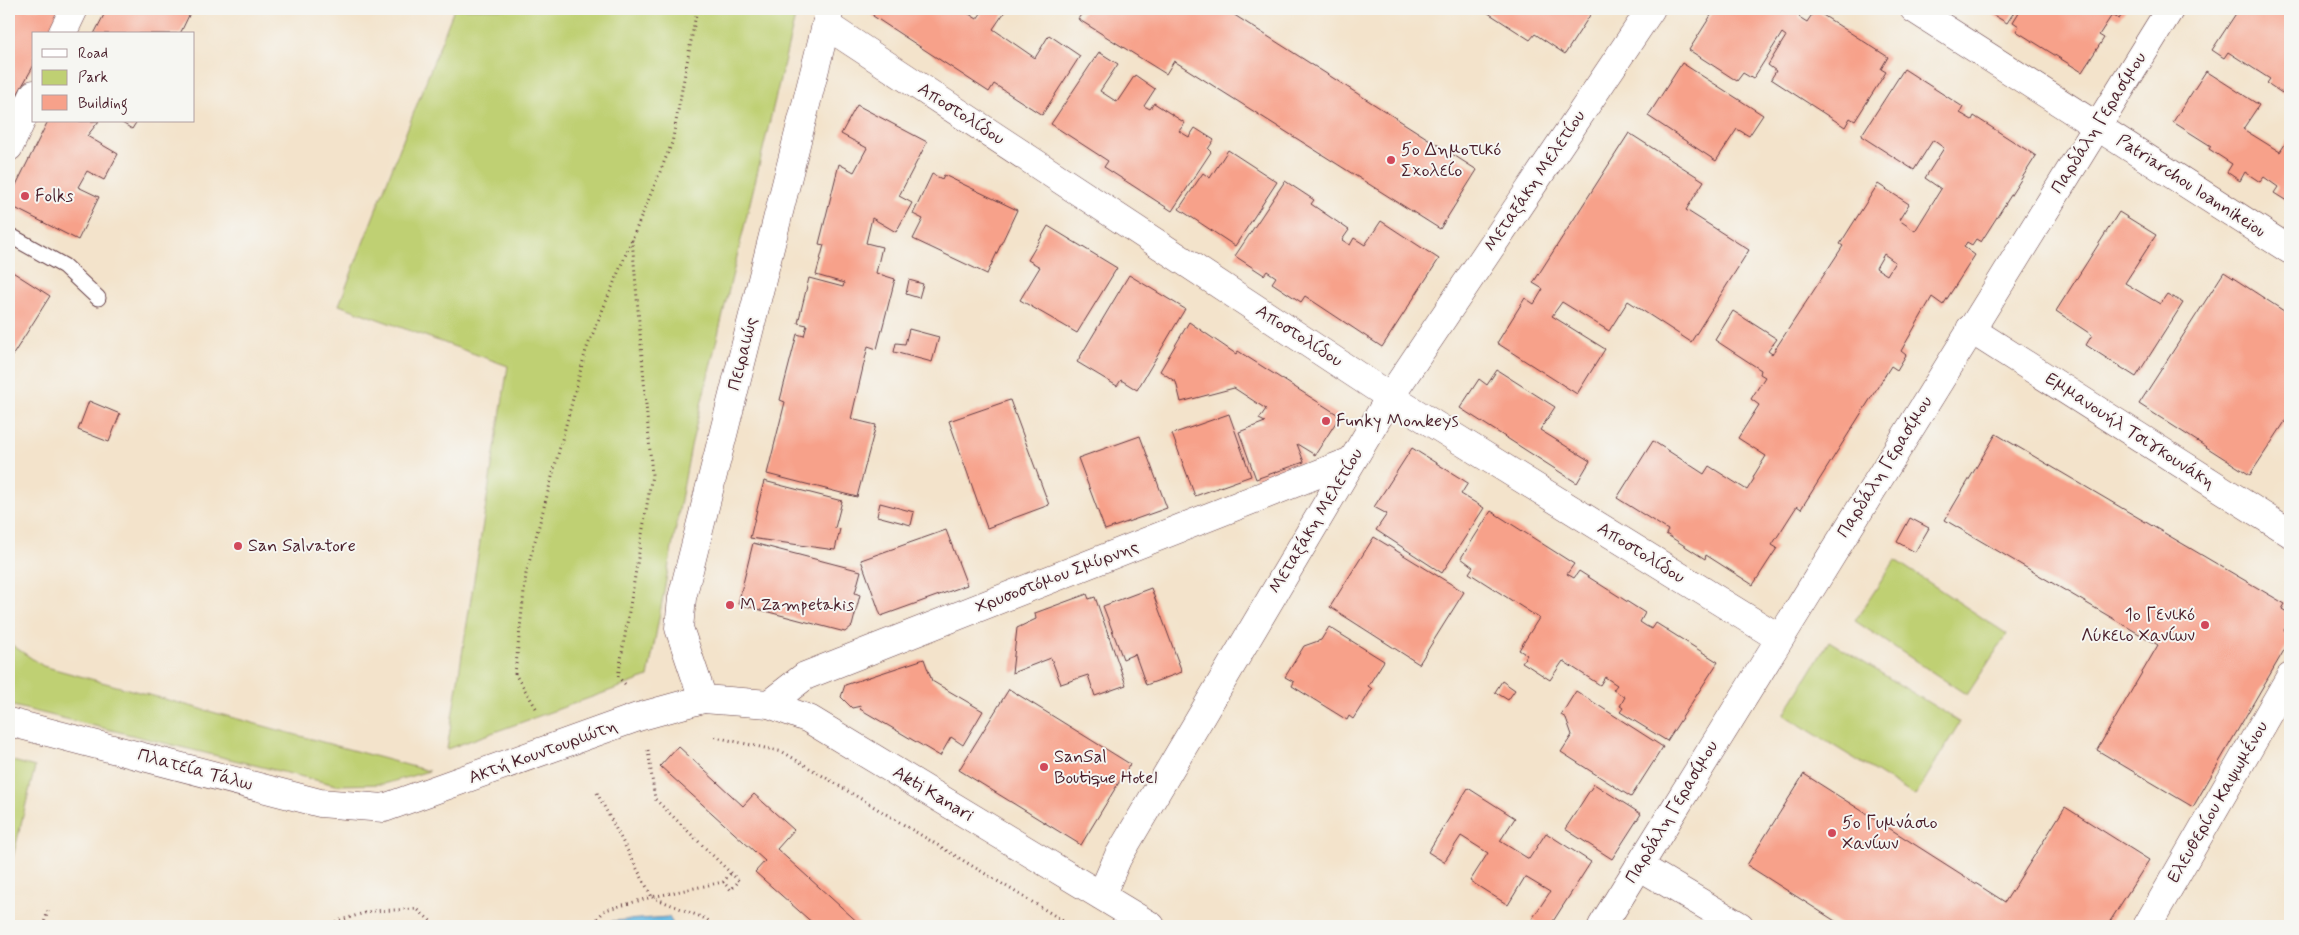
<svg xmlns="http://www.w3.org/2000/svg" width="2299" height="935" viewBox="0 0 2299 935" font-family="Mynerve,sans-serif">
	<rect width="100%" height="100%" fill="#f6f6f2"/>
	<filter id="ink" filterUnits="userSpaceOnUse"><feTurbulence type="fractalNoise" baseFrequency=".02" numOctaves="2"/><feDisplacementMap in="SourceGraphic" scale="10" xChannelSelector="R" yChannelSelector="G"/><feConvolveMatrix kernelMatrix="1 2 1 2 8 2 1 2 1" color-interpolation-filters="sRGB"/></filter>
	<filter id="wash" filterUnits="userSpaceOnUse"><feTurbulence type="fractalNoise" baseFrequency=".0096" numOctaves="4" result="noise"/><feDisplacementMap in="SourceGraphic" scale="20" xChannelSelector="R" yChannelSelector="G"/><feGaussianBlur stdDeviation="1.12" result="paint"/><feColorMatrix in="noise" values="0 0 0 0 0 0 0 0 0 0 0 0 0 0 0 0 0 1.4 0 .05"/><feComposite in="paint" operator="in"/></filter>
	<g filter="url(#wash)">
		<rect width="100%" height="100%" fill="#f3e3cb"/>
		<path fill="#bfd073" stroke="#84784f" d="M454,9H797L691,446L648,677L447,749L508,366L339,305Z
			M1895,560L2007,634L1967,695L1855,621Z
			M1829,641L1960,722L1915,796L1784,715Z
			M9,643L43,666L429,771L384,784L336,785L9,705Z
			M9,760L35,767L9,873Z"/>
		<path fill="#68bbe4" stroke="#596d88" d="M669,917L674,926H608L612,921Z"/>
		<g id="blocks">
			<path fill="#f7a18a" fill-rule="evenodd" d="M9,9H57L60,12L50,34H34V65L9,109Z
				M107,9H192L180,34H94Z
				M875,9H961L977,19L984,9H1003L1006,10L993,29L1035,58L1049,35L1080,56L1042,115L994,84L989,92L873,16Z
				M1085,9H1225L1477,170L1440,229L1174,61L1166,74L1078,19Z
				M1482,9H1594L1565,54L1535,34L1530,40Z
				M1715,9H1794L1801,13L1799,17L1807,22L1815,10L1888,57L1881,69L1886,72L1855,121L1850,118L1845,127L1771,79L1776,71L1768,65L1786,36L1782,33L1753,79L1743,73L1737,81L1689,50Z
				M1983,9H2016L2007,23Z
				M2021,9H2126L2119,19L2112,15L2099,35L2104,38L2082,72L2016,31L2019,26L2013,22Z
				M2239,9H2290V79L2282,93L2267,83L2270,79L2228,52L2224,58L2212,50Z
				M1099,52L1118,64L1100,91L1117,102L1135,75L1155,89L1144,106L1150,109L1154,103L1185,123L1179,131L1189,137L1195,128L1214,140L1208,149L1211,152L1172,211L1104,167L1108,161L1051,124Z
				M1682,63L1763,115L1749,136L1737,129L1716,161L1648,116Z
				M1904,69L1963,107L1960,113L1972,120L1974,116L2036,156L1981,242L1976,239L1972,245L1967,242L1964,247L1975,255L1943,305L1932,297L1901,351L1906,355L1897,370L1891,366L1801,509L1797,506L1772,545L1777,548L1753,585L1706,555L1705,559L1666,534L1668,530L1617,498L1653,441L1704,474L1709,466L1747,490L1754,479L1753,477L1766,456L1738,438L1759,405L1751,399L1765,377L1760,374L1761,370L1715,340L1733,311L1777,339L1768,351L1772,354L1843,246L1840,244L1878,184L1909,204L1899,220L1915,231L1941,189L1925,178L1944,148L1933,140L1914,170L1861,136ZM1884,254L1895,262L1887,275L1876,268Z
				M2206,71L2259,105L2243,129L2280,152L2287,141L2290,143V203L2274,193L2278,187L2264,177L2260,182L2245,172L2240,181L2227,172L2232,164L2209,149L2211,146L2173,122Z
				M857,105L927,142L899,196L912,203L896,232L872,218L866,243L882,247L876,273L895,279L877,349L868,346L851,419L876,425L857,497L767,474L785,402L780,400L797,334L804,336L807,325L798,323L809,278L843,287L844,283L816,275L824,245L819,244L839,164L854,172L867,148L841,134Z
				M48,121H99L87,136L118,154L104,180L87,171L78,187L99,197L78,240L9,205V199Z
				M119,121H137L132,129Z
				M1629,133L1704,181L1686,210L1749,250L1691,342L1628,301L1609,331L1562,302L1552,316L1605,349L1577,394L1497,343L1525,298L1534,304L1543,289L1533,283Z
				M1228,150L1277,182L1235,246L1179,209L1203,173L1210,178Z
				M932,174L942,179L944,175L1017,210L987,274L913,239L923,219L913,214Z
				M1285,181L1314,200L1311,204L1349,230L1342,240L1350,245L1354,238L1365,245L1381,221L1439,259L1382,347L1305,296L1301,302L1272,283L1276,277L1267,271L1264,275L1235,256Z
				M2119,212L2156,235L2125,283L2160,304L2167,294L2183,303L2136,377L2086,345L2092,335L2056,311Z
				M1048,226L1117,268L1077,333L1020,300L1040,267L1028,260Z
				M11,271L50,296L9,361V274Z
				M2224,272L2290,315V414L2250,475L2139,404Z
				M1129,275L1185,309L1137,390L1121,380L1117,386L1077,362Z
				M909,280L923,284L919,298L906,294Z
				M1189,322L1236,354L1238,351L1340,416L1315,455L1297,444L1304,462L1256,479L1239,432L1265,422L1259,419L1266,409L1234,388L1181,402L1176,382L1160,371Z
				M909,329L939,337L932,362L894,352L896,343L905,344Z
				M1497,370L1555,407L1540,430L1590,461L1577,483L1460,408L1479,379L1487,385Z
				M1010,400L1049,505L987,528L949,421Z
				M89,401L120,414L109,442L78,430Z
				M1229,414L1251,476L1195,496L1172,434Z
				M1996,434L2285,604L2282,609L2290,614V620L2284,630L2290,633V640L2193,807L2097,750L2158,645L1945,520Z
				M1140,436L1167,508L1105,530L1078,458Z
				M1412,448L1468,483L1461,494L1484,508L1442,573L1376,530L1387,514L1374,507Z
				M764,481L842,501L835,528L840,529L835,550L750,538Z
				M880,503L914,512L911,525L877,516Z
				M1491,511L1574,564L1567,574L1574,578L1579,571L1645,613L1640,622L1646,626L1652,629L1656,623L1718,662L1667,741L1620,712L1623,708L1620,706L1625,697L1613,690L1617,685L1605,677L1600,685L1563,661L1550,680L1522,662L1527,655L1519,650L1539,618L1469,573L1473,567L1461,558Z
				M1910,518L1929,528L1915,552L1897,542Z
				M946,530L967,585L881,616L861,560Z
				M1374,537L1464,592L1419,664L1330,607Z
				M753,543L861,571L855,593L860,595L852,626L845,632L738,604Z
				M1151,588L1182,672L1146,685L1135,654L1123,659L1103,606Z
				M1087,594L1089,599L1095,597L1126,685L1095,696L1088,675L1061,684L1051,658L1012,673L1017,628L1036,619L1035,613Z
				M1329,627L1384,661L1368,686L1372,689L1353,719L1349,716L1347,720L1292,686L1294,682L1285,677L1304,646L1321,640Z
				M924,659L932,681L983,711L963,745L951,737L940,756L860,709L861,706L852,708L841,697L845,685Z
				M1502,681L1515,690L1508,700L1495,692Z
				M1009,689L1130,764L1081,845L959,770Z
				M1576,691L1663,747L1631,797L1561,752L1572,735L1566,718L1561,715Z
				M678,746L743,806L754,794L794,830L777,849L862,926H816L755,872L765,861L660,766Z
				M1804,774L2005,902L2065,807L2149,860L2107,926H1843L1747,865Z
				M1594,784L1641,814L1612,859L1565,829Z
				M1468,788L1515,818L1500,841L1529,859L1546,833L1591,862L1550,926H1543L1532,919L1550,892L1525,877L1508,905L1470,881L1488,853L1461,836L1444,862L1428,852Z"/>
		</g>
	</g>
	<g filter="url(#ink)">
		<use href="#blocks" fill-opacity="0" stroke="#633c43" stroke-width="1"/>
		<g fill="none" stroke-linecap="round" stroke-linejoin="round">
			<g stroke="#633c43" stroke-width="17">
				<path id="service" d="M9,235L64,266L98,298"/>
			</g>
			<g stroke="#633c43" stroke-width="29">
				<path id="minor" d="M1914,9L2290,250
					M826,25L1390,397L1779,638
					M62,34L74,9
					M9,147L34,94
					M1970,329L2290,533
					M769,704L805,676L1351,461
					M9,722L320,803L384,808L638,717L703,699
					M1639,866L1740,926
					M2147,926L2290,677"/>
			</g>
			<g stroke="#633c43" stroke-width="29">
				<path id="tertiary" d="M830,9L682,598L679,628L703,699L769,704L809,719L1151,926
					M1101,896L1118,857L1390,397L1651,9
					M1602,926L2170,9"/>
			</g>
			<path stroke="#633c43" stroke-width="3" stroke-dasharray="1 4" stroke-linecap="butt" d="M625,684L618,677L652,475L632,239
				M536,708L515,674L526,574L586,350L672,143L697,9
				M715,737L783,752L1072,926
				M648,750L655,799L739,881L731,890L723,882
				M597,793L652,897L723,882L731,873
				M43,926L49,908
				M321,926L371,911L417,909L436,926
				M591,926L605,910L652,897L706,919L715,926"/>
			<use href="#service" stroke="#fff" stroke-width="15"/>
			<use href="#minor" stroke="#fff" stroke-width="28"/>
			<use href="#tertiary" stroke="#fff" stroke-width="28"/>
		</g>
	</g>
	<g fill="#d1495b" stroke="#f6f6f2" stroke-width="2">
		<circle cx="1391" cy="160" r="5"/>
		<circle cx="25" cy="196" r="5"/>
		<circle cx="1326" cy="421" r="5"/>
		<circle cx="238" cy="546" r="5"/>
		<circle cx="730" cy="605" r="5"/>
		<circle cx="2205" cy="625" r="5"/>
		<circle cx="1044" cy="767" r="5"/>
		<circle cx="1832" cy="833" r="5"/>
	</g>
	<g text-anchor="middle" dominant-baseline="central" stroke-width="4" stroke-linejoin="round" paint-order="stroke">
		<g font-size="18" fill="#4a1f2b" stroke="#f6f6f2">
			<text transform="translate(961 114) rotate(33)">Αποστολίδου</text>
			<text transform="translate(2099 123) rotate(-58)">Παρδάλη Γερασίμου</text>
			<text transform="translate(1535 181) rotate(-56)">Μεταξάκη Μελετίου</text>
			<text transform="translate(2191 186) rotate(33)">Patriarchou Ioannikeiou</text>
			<text transform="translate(1299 336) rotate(33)">Αποστολίδου</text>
			<text transform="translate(743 354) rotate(-76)">Πειραιώς</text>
			<text transform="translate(2130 431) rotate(33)">Εμμανουήλ Τσιγκουνάκη</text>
			<text transform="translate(1885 467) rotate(-58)">Παρδάλη Γερασίμου</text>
			<text transform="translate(1316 521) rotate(-59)">Μεταξάκη Μελετίου</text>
			<text transform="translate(1641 553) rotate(32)">Αποστολίδου</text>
			<text transform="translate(1057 577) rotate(-21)">Χρυσοστόμου Σμύρνης</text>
			<text transform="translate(543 752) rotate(-20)">Ακτή Κουντουριώτη</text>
			<text transform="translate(195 770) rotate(15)">Πλατεία Τάλω</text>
			<text transform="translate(933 794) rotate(31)">Akti Kanari</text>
			<text transform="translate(2218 802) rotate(-60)">Ελευθερίου Καψωμένου</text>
			<text transform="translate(1672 812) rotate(-59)">Παρδάλη Γερασίμου</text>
		</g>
		<g font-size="18" fill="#4a1f2b" stroke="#f6f6f2" text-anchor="start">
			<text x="1401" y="150">5ο Δημοτικό<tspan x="1401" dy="21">Σχολείο</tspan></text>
			<text x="35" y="196">Folks</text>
			<text x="1336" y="421">Funky Monkeys</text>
			<text x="248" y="546">San Salvatore</text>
			<text x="740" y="605">M Zampetakis</text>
			<text x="2195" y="615" text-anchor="end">1ο Γενικό<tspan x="2195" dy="21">Λύκειο Χανίων</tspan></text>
			<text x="1054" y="757">SanSal<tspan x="1054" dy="21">Boutique Hotel</tspan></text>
			<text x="1842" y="823">5ο Γυμνάσιο<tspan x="1842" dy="21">Χανίων</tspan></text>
		</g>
	</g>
	<rect width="2299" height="935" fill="none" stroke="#f6f6f2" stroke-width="30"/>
	<rect x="32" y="32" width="162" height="90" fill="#f6f6f2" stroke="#b1a0a2"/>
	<rect x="42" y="49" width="25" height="8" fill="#ffffff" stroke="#b1a0a2"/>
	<text x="78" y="58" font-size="15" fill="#4a1f2b">Road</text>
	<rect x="42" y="70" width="25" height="15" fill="#bfd073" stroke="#b1a0a2"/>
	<text x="78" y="82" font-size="15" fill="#4a1f2b">Park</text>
	<rect x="42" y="95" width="25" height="15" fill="#f7a18a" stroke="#b1a0a2"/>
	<text x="78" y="108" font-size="15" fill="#4a1f2b">Building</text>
</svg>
